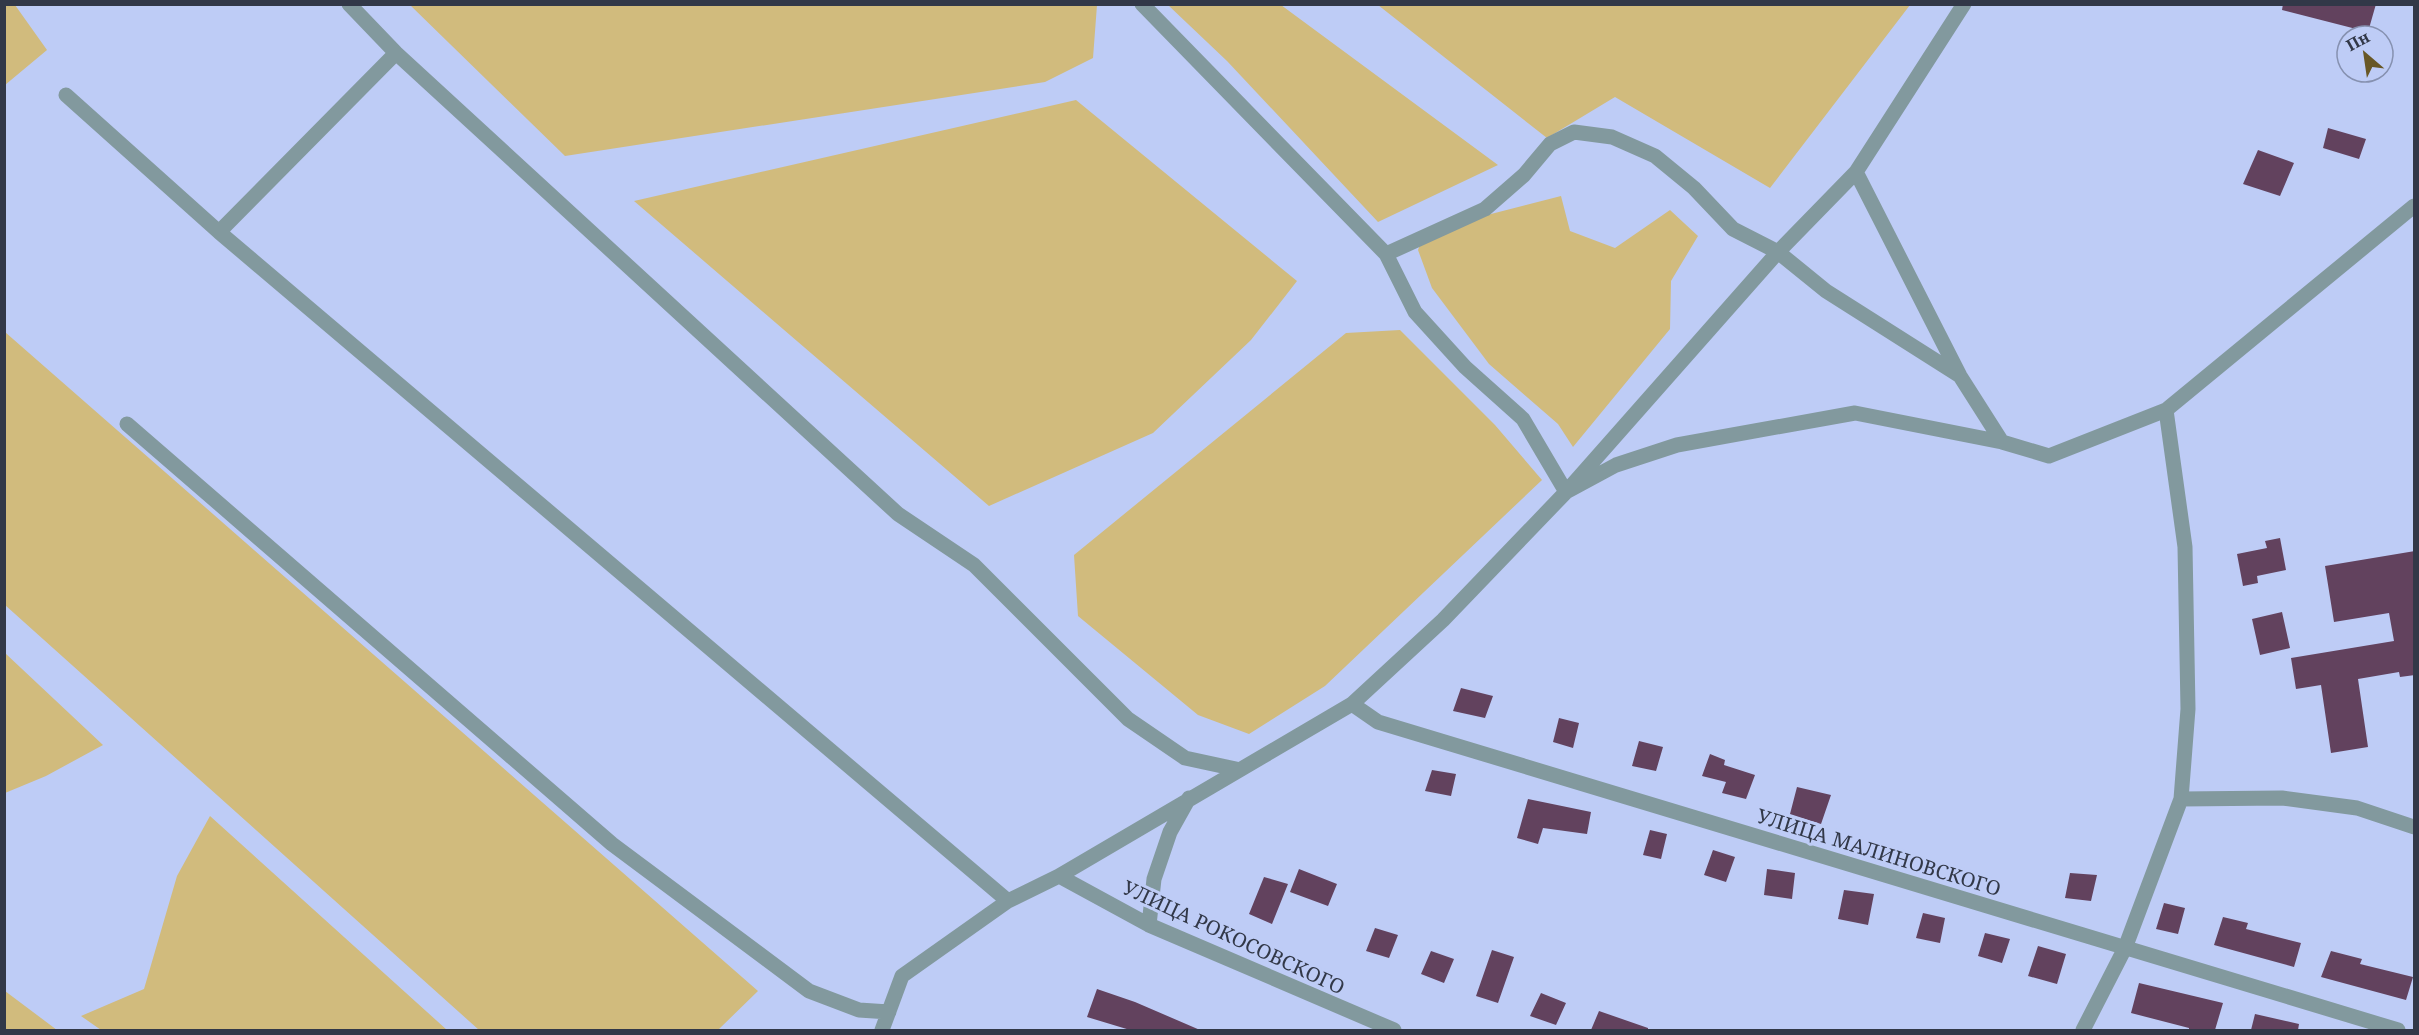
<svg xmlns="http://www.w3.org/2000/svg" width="2419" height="1035" viewBox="0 0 2419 1035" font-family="'Noto Serif',serif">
	<rect width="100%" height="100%" fill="#beccf6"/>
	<path fill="#d1bb7d" d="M5,4L15,5L47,50L5,85Z
		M410,5H1097L1093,58L1045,82L565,156Z
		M1168,5H1281L1498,165L1378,222L1227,61Z
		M1378,5H1910L1770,188L1615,97L1547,138Z
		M1076,100L1297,281L1251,340L1153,433L989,506L634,201Z
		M1561,196L1570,231L1615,248L1670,210L1698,236L1671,281L1670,329L1573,447L1558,424L1489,364L1432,288L1418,250L1425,231Z
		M1400,330L1495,425L1542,480L1325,686L1249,734L1198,715L1078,616L1074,555L1346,333Z
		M5,332L758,991L718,1030H479L5,605Z
		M5,653L103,745L46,776L5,793Z
		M210,816L447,1030H101L81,1016L144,989L177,876Z
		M4,991H5L57,1030H5Z"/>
	<path fill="#62425e" d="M2283,4H2376L2368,32L2282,10Z
		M2328,128L2366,139L2359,159L2323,148Z
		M2258,150L2294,163L2280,196L2243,184Z
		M2280,538L2286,570L2257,576L2258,583L2243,586L2237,554L2267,548L2265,541Z
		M2415,551V675L2400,677L2399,672L2358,679L2368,747L2331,753L2321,685L2296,689L2291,658L2394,641L2389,613L2334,622L2325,566Z
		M2282,612L2290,648L2260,655L2252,619Z
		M1461,688L1493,696L1485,718L1453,711Z
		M1559,718L1579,723L1573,748L1553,742Z
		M1639,741L1663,747L1656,771L1632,766Z
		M1710,754L1725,760L1724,765L1755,775L1746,799L1722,793L1726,782L1702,776Z
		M1432,770L1456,774L1451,796L1425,791Z
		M1797,787L1831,795L1821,824L1790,814Z
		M1528,799L1591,812L1587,834L1543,828L1538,844L1517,838Z
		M1650,830L1667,834L1661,859L1643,855Z
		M1713,850L1735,857L1726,882L1704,875Z
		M1299,869L1337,884L1328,906L1290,892Z
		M1767,869L1795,873L1792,899L1764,895Z
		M2070,873L2097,875L2091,901L2065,898Z
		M1264,877L1288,884L1272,924L1249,914Z
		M1844,890L1874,894L1868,925L1838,919Z
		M2164,903L2185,908L2178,934L2156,929Z
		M1923,913L1945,918L1940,943L1916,938Z
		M2223,917L2248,923L2246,929L2301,943L2294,967L2214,945Z
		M1375,928L1398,935L1389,958L1366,951Z
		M1985,933L2010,939L2002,963L1978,956Z
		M2038,946L2066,954L2057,984L2028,976Z
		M1492,950L1514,957L1498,1003L1476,996Z
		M1431,951L1454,959L1444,983L1421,974Z
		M2331,951L2362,959L2360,964L2413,977L2406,1000L2321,977Z
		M2139,983L2223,1003L2215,1030H2189V1028L2131,1013Z
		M1097,989L1135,1002L1200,1030H1130L1087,1017Z
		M1541,993L1566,1003L1556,1025L1530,1016Z
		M1599,1011L1648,1028V1030H1591Z
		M2255,1014L2299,1024L2298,1030H2251Z"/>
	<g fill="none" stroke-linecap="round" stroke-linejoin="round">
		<path stroke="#82999e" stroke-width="15" d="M349,4L396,53L898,514L974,565L1128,719L1185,758L1236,769
			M1142,4L1386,254L1485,209L1524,175L1550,144L1574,132L1612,137L1655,156L1694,188L1733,229L1778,252L1826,291L1960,376
			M66,95L219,232L1008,901
			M1856,172L1960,376L2002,442L2049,456L2166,410L2414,206
			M219,232L396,53
			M1386,254L1415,312L1465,367L1523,419L1566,492L1616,465L1677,445L1855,413L2002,442
			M127,424L612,844L809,991L859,1010L889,1012
			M1352,704L1378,722L2398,1030
			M2181,799L2282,798L2357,808L2414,827
			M1059,876L1149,925L1394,1030
			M1149,925L1154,879L1170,832L1189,798
			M882,1030L902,976L1008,901L1059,876L1352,704L1443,620L1566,492L1778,252L1856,172L1964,4
			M2083,1030L2125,948L2181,799L2188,709L2185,547L2166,410"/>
	</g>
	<g text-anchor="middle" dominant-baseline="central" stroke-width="6" stroke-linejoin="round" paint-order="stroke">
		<g font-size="20" fill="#323848" stroke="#beccf6">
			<text transform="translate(1879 852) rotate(17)">УЛИЦА МАЛИНОВСКОГО</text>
			<text transform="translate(1234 937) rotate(25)">УЛИЦА РОКОСОВСКОГО</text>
		</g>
	</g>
	<rect width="2419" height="1035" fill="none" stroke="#323848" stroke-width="12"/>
	<g transform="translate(2365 54) rotate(331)"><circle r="28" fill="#beccf6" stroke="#8691b0" stroke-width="1.5"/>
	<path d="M0-4.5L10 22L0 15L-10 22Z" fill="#685725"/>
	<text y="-9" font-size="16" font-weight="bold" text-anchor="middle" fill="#323848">Пн</text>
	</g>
</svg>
